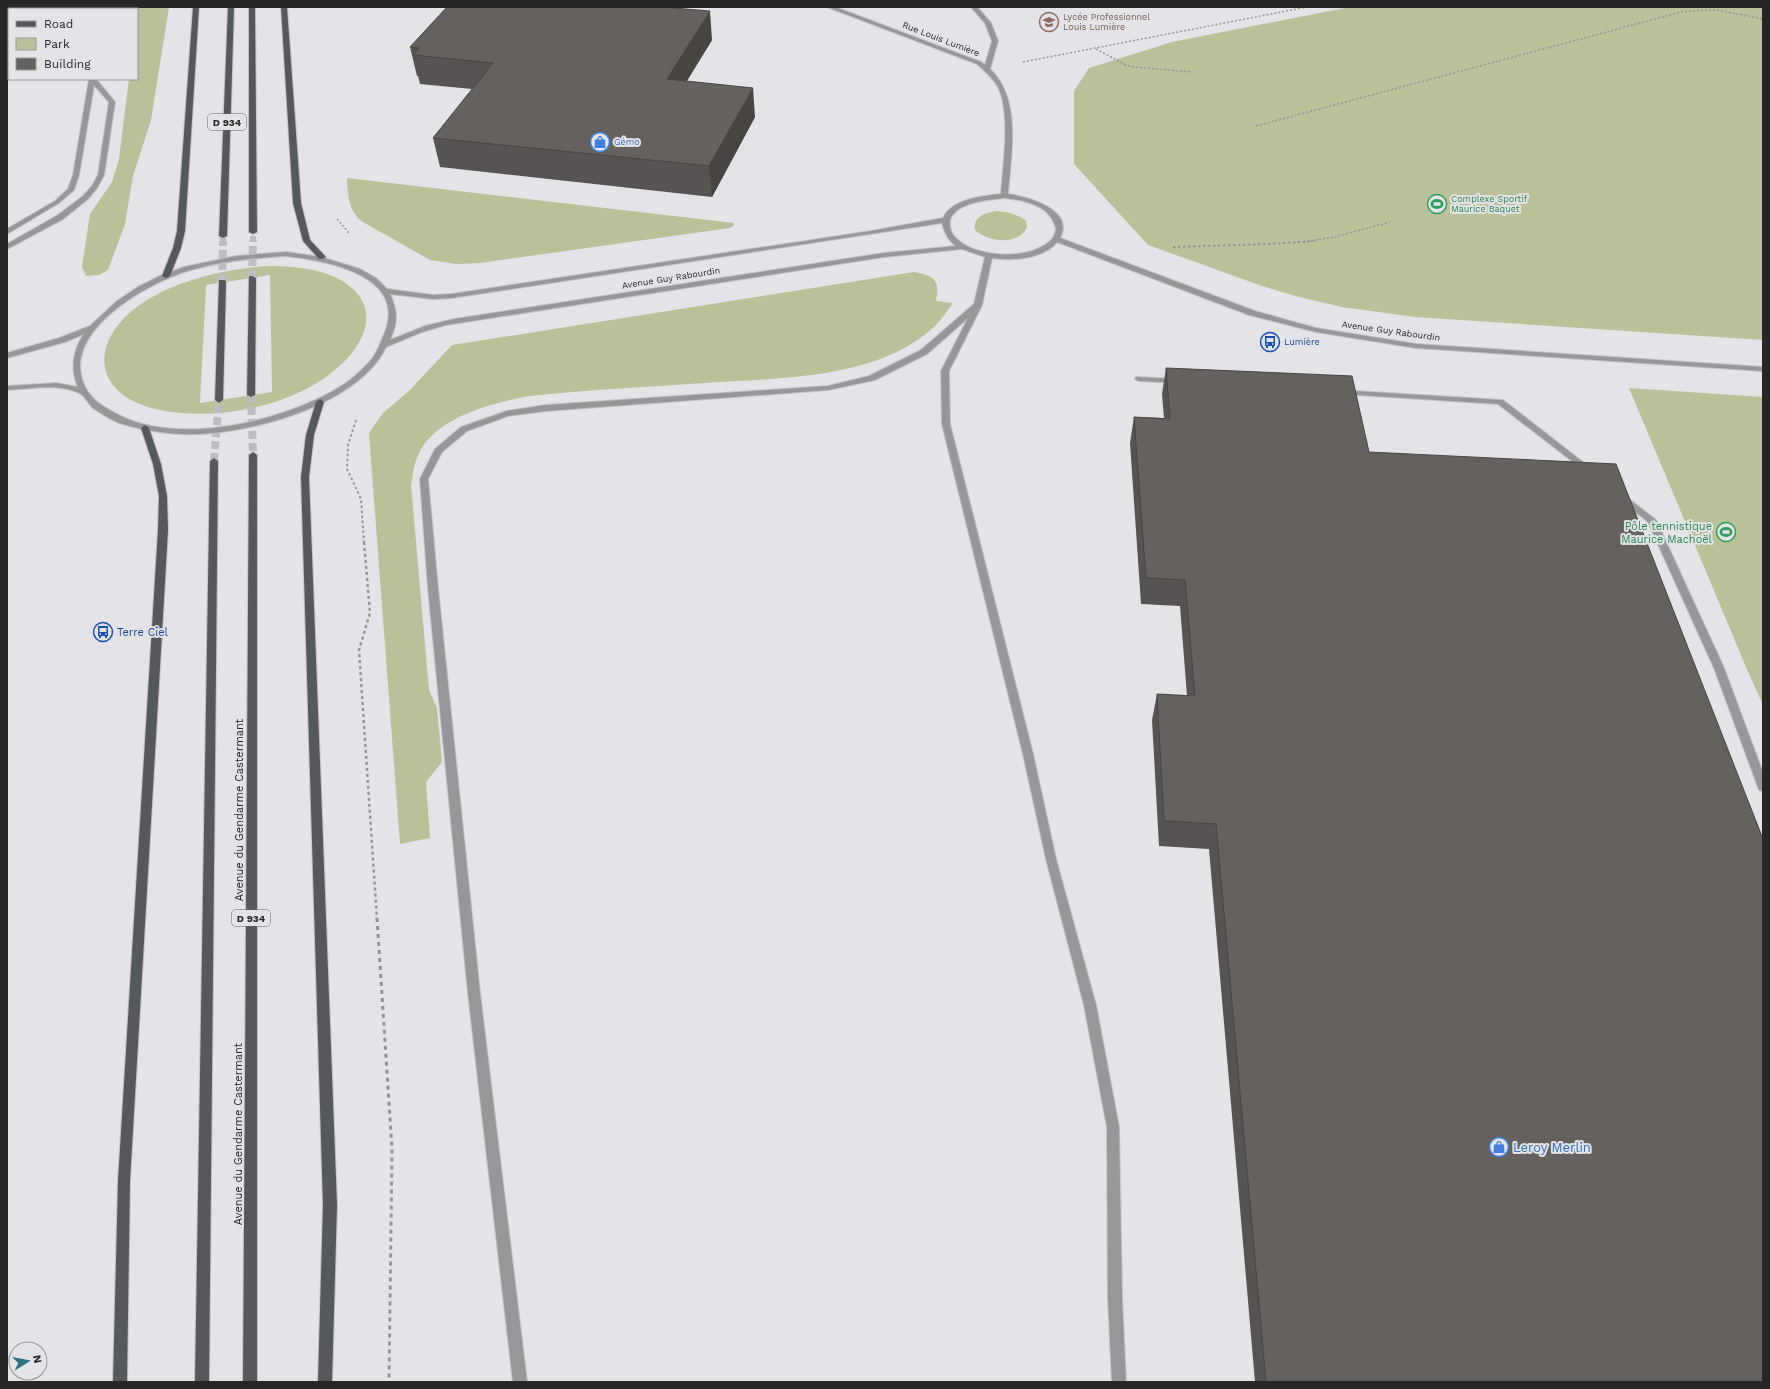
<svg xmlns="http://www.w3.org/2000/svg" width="1770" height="1389" viewBox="0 0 1770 1389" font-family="'Work Sans',sans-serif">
	<rect width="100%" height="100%" fill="#e3e3e8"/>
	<path fill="#bac198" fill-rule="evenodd" d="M136,7H169L151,120L133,176L125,224L108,270L99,275L86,276L82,267L90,214L112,182L119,159L129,79H137Z
		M1350,7H1763V340L1415,317L1342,307L1299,297L1262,286L1148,245L1074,164V91L1089,68L1172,42Z
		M347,178L734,223V225L730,228L480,263L457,264L430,260L361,221C348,209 348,195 347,178Z
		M997,211C1008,212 1017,214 1026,221L1027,228C1016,246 989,242 975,230C973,216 985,213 997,211Z
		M268,266C292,266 317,268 339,279C389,307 362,352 326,377C286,405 230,417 181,413C158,411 128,405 113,385C103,372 102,356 108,342C131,289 216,269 268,266ZM270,275L272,392L200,403L206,285Z
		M914,272C935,276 940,280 936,301L953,303C947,311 941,320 934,327C877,380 777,378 704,383C645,387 587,390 529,396C492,403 431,418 417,458C413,467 413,476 411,485L429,690L437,708L442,762L426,782L430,838L400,844L369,433L383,413L409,391L452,345Z
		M1629,388L1763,397V705L1746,667Z"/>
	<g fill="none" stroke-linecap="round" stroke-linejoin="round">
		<path stroke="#bdbdc1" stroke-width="6" stroke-dasharray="6 3.5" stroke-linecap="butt" d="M223,242V236
			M253,242V232"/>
		<path stroke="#bdbdc1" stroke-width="8" stroke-dasharray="8 4" stroke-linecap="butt" d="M252,278L253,241
			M222,282L223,241
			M251,395L253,455
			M214,461L219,400"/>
		<g stroke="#c1c1c5" stroke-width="2">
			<path id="minor" d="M104,7H110L109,9H103Z
				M121,7H127L126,9H120Z
				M827,7H835L981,62L985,65L992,41L985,23L971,7H977L991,23L998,41L990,69C1022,100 1011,154 1008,194C1027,197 1075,209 1060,238L1255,311L1316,328L1416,344L1763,367V371L1416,348L1316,332L1249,315L1057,242C1043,259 1013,261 992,258L982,305L949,371L950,424L1033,754L1056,859L1096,1005L1119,1127L1122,1298L1126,1382H1112L1108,1298L1107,1127L1084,1005L1046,859L1023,754L942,424L941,371L968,318L927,354L875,380L828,390L546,411L508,416L467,431L442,452L428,479L438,588L480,993L527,1382H513L468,993L428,588L420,479L435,449L461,427L507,411L546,405L828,386L869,376L921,350L974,304L985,257L962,249L884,257L446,325L422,332L386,347C361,400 268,428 213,433C184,436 154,433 126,425C115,423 102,414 93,408C88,404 85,395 79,393C58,383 30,389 7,390V386L56,383L78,387C70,369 73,350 84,334L65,342L7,358V353L59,338L90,326L117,301L138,287L160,276L184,267L236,256L286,252L321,257L360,269L376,278L387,289L433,295L452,294L871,231L943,218C952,199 982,196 1001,194C1003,166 1011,112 998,87C993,78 985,71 977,64ZM1004,198C1024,200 1051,205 1056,229C1055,239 1048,244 1039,248C1018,259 974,256 957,239C951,234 949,227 950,220C956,202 987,200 1004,198ZM942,223C944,232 948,240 956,246L884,253L454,319L425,326L390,340C398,322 398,312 390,294L433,299L452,298ZM286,256C329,261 413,276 382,339C380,345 377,351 374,356C369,364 351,380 343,385C286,421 177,448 115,413C104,407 95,402 88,392C52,335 148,282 191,270C222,261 254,258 286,256Z
				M89,79H96L115,102L104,175L97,188L88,199L63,219L7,249V244L58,215L83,196L92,186L98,175L109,102L94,85L79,175L74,190L59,203L7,234V229L55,201L68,189L73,175Z
				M1136,377L1177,379L1181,381L1177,383L1139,381L1135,379Z
				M1339,390L1503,400L1593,470L1592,472H1586L1498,404L1342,394H1339Z
				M1620,492L1656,520L1724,668L1763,773V791L1759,790L1758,787L1714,668L1648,522L1617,497L1616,495L1617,493Z"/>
		</g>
		<g stroke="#c1c1c5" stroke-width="2">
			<path id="major" d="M193,7H199L185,231L181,248L170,276L166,278L162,276L173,248L177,231Z
				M228,7H234L227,236L223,238L219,236Z
				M249,7H255L257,232L253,234L249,232Z
				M281,7H287L301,203L310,240L326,257L322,259H319L303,241L293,203Z
				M249,276H252L256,278L255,395L251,397L247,395Z
				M219,280H225L226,282L223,400L219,403L215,400Z
				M320,399L324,402L314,435L309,477L337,1205L332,1382H318L323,1205L301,477L306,435L316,402Z
				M145,425L149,428L161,464L167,496L168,530L130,1181L127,1382H113L118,1181L158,530L159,496L153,464L141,428Z
				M253,452L257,455V1382H243L249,455Z
				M214,458L218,461L209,1382H195L210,461Z"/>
		</g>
		<path stroke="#949498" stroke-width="1.5" stroke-dasharray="2 2" stroke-linecap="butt" d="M1096,49L1126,65L1134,67L1192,72
			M1023,62L1307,7
			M1256,126L1685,11L1717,10L1763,19
			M337,219L349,233
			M1303,242L1335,237L1390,222"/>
		<path stroke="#949498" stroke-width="2" stroke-dasharray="2.5 2.5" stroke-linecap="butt" d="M1173,247L1269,244L1314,241
			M356,420L348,445L347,469L361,499L364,543"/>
		<path stroke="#949498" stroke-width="2.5" stroke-dasharray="3 3" stroke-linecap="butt" d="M364,542L370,613L359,650L377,919"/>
		<path stroke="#949498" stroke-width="3" stroke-dasharray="4 4" stroke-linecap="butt" d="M377,918L392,1149L389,1382"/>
		<use href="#minor" fill="#969798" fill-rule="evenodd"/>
		<use href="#major" fill="#56595b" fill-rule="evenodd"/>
	</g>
	<path fill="#575352" d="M712,40L687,81L755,117L712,197L440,167L433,138L472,89L420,84L418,76H417L410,47Z
		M1166,368L1369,452L1763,1382H1255L1209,849L1159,846L1152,720L1157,694L1187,696L1180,606L1141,604L1130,443L1134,417L1164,418L1162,394Z"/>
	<path fill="#474442" d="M710,11L712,40L670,108L667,79Z
		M753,88L755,117L712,197L709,166Z"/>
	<path fill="#65615f" stroke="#474442" d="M447,7H661L710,11L667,79L753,88L709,166L433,138L493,63L413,55L419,48L410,47Z
		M1166,368L1352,376L1369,452L1616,464L1763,839V1382H1266L1216,824L1164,821L1157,694L1195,696L1185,580L1146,578L1134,417L1170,419Z"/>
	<defs>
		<g id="school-ring" transform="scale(1)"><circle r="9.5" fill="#e3e3e8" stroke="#8d6e63" stroke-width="1.5"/><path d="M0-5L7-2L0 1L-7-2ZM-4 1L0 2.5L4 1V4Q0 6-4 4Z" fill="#8d6e63"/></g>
		<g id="shop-ring" transform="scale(1)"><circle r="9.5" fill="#e3e3e8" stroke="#3f7fe0" stroke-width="1.5"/><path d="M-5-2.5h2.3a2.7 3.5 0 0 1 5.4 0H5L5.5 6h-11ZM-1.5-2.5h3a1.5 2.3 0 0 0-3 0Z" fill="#3f7fe0"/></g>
		<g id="stadium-ring" transform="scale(1)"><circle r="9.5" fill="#e3e3e8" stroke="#2e9e5b" stroke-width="1.5"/><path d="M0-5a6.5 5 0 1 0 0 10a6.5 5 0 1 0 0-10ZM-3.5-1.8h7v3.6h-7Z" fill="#2e9e5b"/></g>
		<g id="bus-ring" transform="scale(1)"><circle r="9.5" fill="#e3e3e8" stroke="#1a4fb4" stroke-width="1.5"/><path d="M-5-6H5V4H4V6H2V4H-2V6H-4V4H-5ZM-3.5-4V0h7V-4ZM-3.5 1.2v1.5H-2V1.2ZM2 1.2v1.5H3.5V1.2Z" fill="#1a4fb4"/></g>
	</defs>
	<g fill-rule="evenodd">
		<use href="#school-ring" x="1049" y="22"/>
		<use href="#shop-ring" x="600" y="142"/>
		<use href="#stadium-ring" x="1437" y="204"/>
		<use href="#bus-ring" x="1270" y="342"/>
		<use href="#stadium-ring" x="1726" y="532"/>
		<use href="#bus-ring" x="103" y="632"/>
		<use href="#shop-ring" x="1499" y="1147"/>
	</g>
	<g text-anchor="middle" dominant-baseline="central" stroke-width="4" stroke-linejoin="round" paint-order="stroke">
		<g font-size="9" fill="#785e54" stroke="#e3e3e8" text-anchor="start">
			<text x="1063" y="17">Lycée Professionnel<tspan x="1063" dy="10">Louis Lumière</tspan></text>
		</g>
		<g font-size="9" fill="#262627" stroke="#e3e3e8">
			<text transform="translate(941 39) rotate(21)">Rue Louis Lumière</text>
			<text transform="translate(671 278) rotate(-9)">Avenue Guy Rabourdin</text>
			<text transform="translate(1391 331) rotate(8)">Avenue Guy Rabourdin</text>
		</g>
		<g font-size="9" fill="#366cbe" stroke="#e3e3e8" text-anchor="start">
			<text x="614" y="142">Gémo</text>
		</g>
		<g font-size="9" fill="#27864d" stroke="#e3e3e8" text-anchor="start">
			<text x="1451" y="199">Complexe Sportif<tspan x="1451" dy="10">Maurice Baquet</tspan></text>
		</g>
		<g font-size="9" fill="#164399" stroke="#e3e3e8" text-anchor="start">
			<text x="1284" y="342">Lumière</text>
		</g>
		<g fill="#e3e3e8" stroke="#5f5f61" stroke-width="1">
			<rect x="208" y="114" width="38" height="16" rx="3"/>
			<rect x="232" y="910" width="38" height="16" rx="3"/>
		</g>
		<g font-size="10" font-weight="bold" fill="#262627">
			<text x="227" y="122">D 934</text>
			<text x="251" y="918">D 934</text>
		</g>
		<g font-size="11" fill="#27864d" stroke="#e3e3e8" text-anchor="end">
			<text x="1712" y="526">Pôle tennistique<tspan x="1712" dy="13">Maurice Machoël</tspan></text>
		</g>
		<g font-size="11" fill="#164399" stroke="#e3e3e8" text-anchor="start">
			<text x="117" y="632">Terre Ciel</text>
		</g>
		<g font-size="11" fill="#262627" stroke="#e3e3e8">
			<text transform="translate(239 810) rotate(-90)">Avenue du Gendarme Castermant</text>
			<text transform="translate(238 1134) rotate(-90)">Avenue du Gendarme Castermant</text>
		</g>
		<g font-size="13" fill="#366cbe" stroke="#e3e3e8" text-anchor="start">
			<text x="1513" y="1147">Leroy Merlin</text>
		</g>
	</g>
	<rect width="1770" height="1389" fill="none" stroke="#262627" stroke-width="16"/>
	<rect x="8" y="8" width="130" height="72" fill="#e3e3e8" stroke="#97979b"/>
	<rect x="16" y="21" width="20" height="6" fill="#56595b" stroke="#97979b"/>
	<text x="44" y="28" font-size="12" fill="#262627">Road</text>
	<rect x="16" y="38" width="20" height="12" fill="#bac198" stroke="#97979b"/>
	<text x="44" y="48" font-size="12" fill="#262627">Park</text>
	<rect x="16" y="58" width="20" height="12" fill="#65615f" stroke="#97979b"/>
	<text x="44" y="68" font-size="12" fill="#262627">Building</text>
	<g transform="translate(28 1361) rotate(79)"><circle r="19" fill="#e3e3e8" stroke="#97979b"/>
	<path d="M0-3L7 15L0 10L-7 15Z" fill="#2c737f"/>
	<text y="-6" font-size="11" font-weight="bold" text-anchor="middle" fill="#262627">N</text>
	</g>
</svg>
